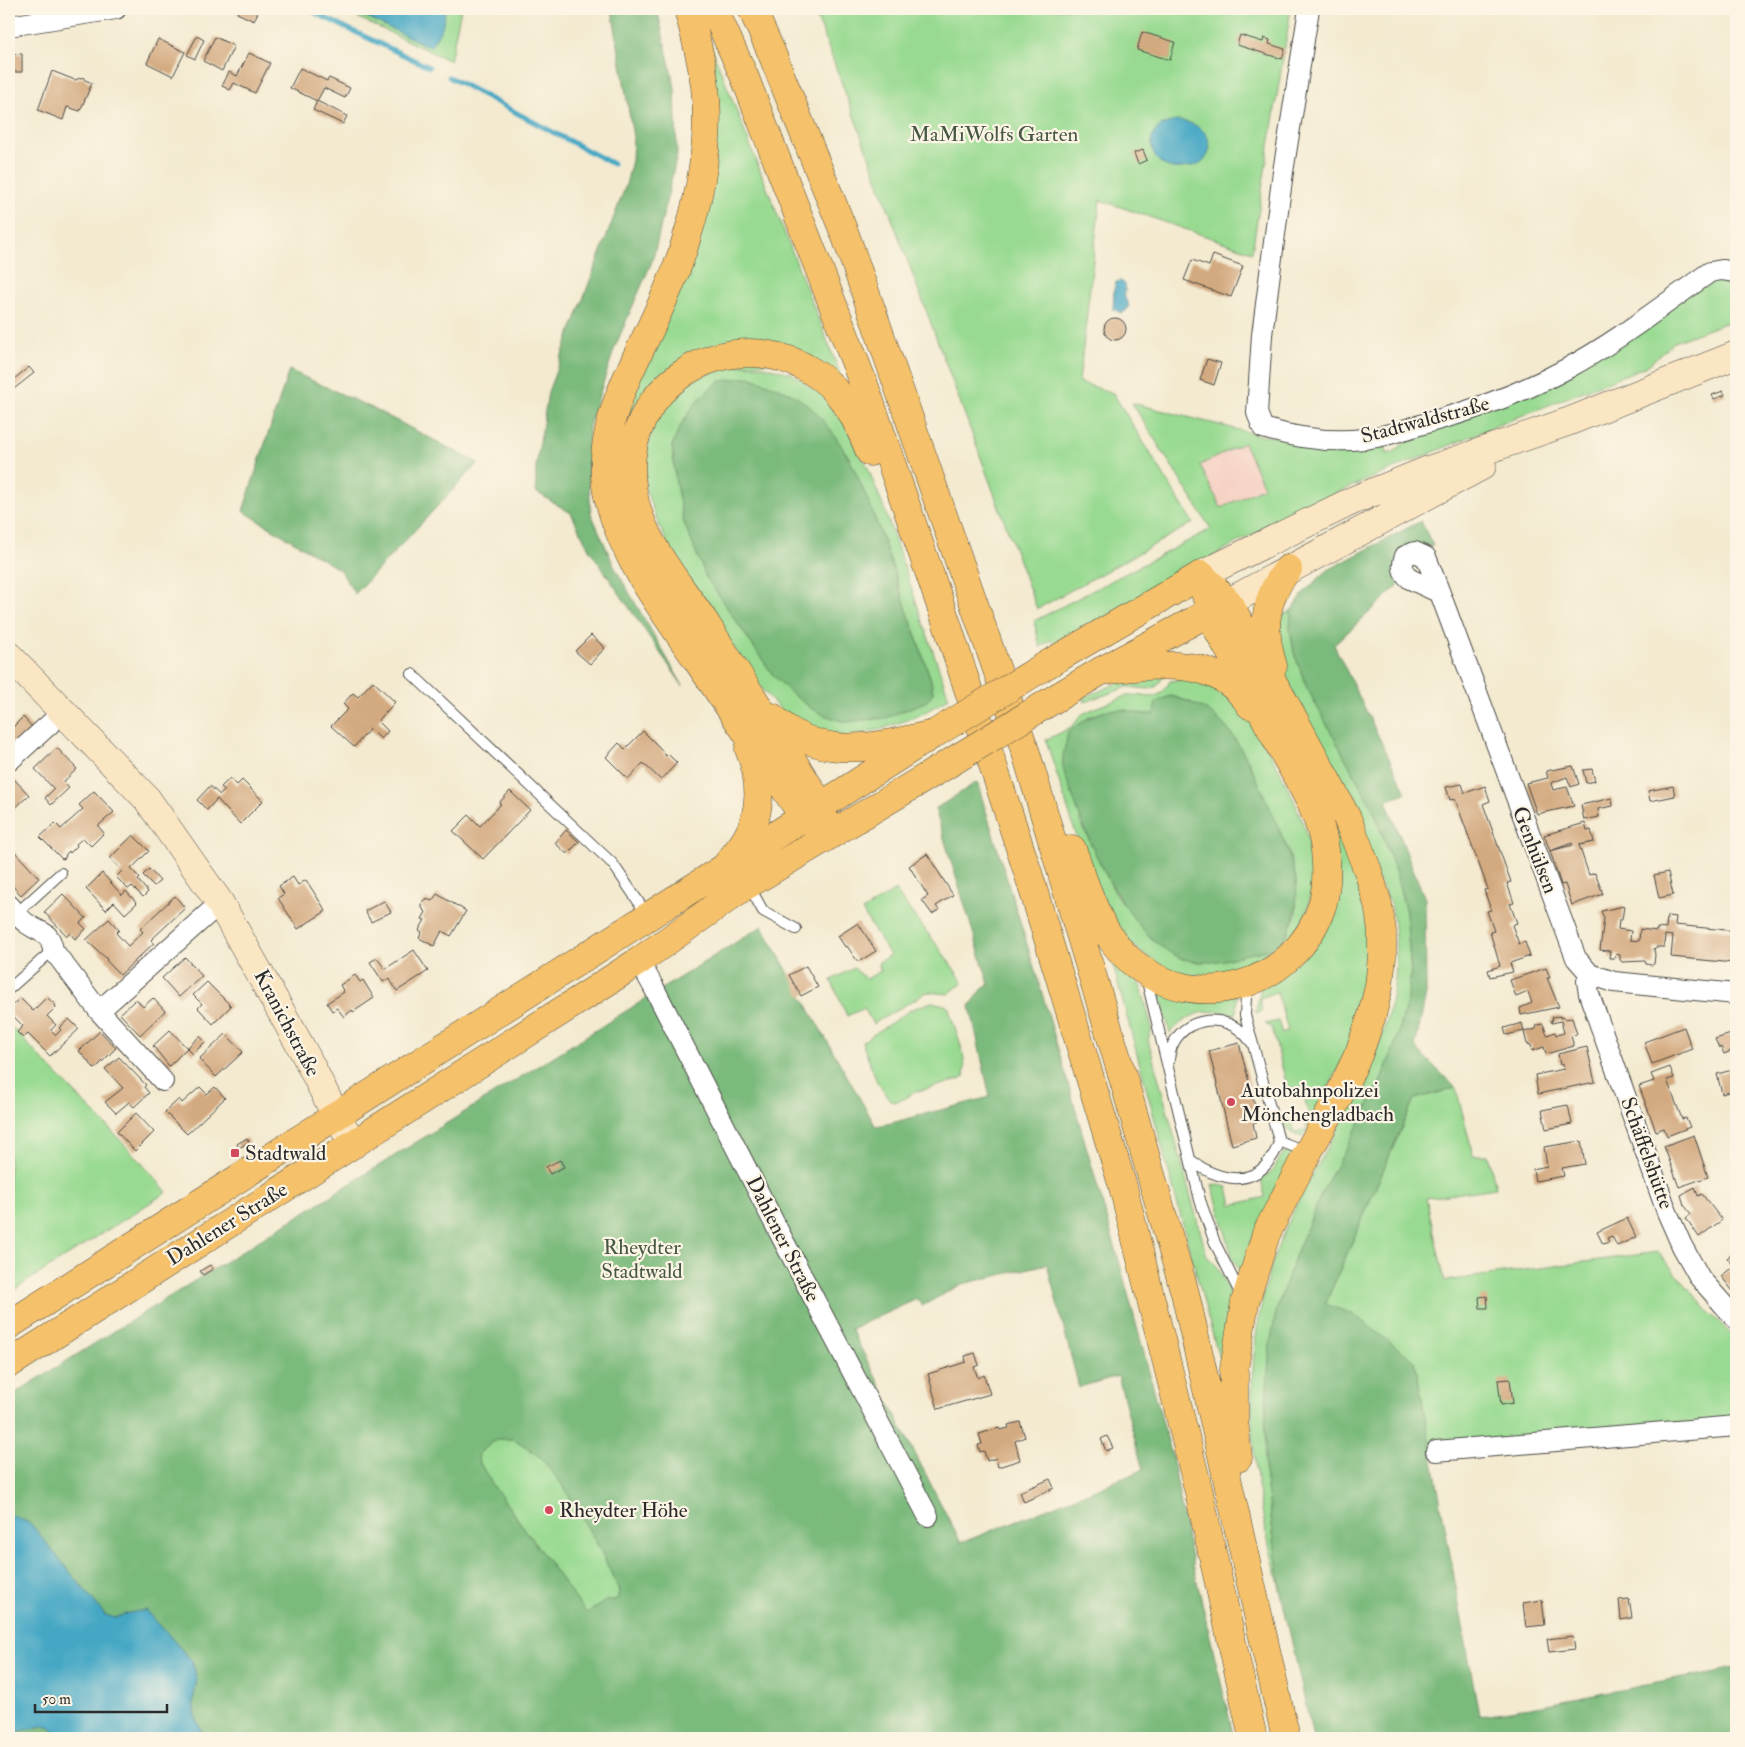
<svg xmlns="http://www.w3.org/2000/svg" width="1745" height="1747" viewBox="0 0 1745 1747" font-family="'IM FELL Double Pica',serif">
	<rect width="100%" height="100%" fill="#fcf5e5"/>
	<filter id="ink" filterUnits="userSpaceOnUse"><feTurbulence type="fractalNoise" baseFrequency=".02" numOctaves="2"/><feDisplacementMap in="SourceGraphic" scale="10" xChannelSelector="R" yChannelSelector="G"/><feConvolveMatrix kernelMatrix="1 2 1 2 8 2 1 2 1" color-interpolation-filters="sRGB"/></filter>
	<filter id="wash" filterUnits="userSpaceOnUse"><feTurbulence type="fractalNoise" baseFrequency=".0096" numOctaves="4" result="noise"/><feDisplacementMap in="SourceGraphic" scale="20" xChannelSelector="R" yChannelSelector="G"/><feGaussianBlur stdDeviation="1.12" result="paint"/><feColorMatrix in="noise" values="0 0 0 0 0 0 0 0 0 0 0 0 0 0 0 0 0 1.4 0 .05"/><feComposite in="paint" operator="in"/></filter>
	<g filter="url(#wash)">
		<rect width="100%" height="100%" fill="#f3ead0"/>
		<path fill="#f6d2c4" d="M1244,442L1264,487L1221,508L1200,465Z"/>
		<path fill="#98da91" stroke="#62825e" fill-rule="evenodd" d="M340,9H461L450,61Z
			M813,9H1291L1252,252L1100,200L1079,382L1113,393L1193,523L1037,609L822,30Z
			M711,46L843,381L806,359L670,372L627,494L721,664L713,670L657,585L615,497L619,419L673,297Z
			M1708,280H1736V319L1674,342L1647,366L1503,423L1305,506L1222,551L1057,645L1052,640L1040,647L1034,621L1211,529L1132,403L1263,436L1385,441L1387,454L1394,452L1416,433L1455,420ZM1244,443L1264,487L1221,508L1200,465Z
			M738,365L763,366L791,373L820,393L838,411L865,461L885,511L949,698L920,715L882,729L854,735L829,737L788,718L759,686L677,562L660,528L645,488L647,451L652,428L663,409L690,382L716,370ZM697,401L805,403L819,416L849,457L880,531L931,680L933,693H791L773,675L706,577L683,520L676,483L672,446L681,425Z
			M1291,611L1290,628L1294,653L1307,688L1373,809L1395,870L1406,912L1411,974L1406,1005L1397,1039L1382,1078L1346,1149L1324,1188L1298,1249L1277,1307L1270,1345L1266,1404L1265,1472L1281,1593C1272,1558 1263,1522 1258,1486C1246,1402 1250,1313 1283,1234C1319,1149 1379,1080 1394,987C1398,960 1395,934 1392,908L1278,661L1274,619Z
			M1183,670L1245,707L1280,771L1294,800L1307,834L1313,861V885L1306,915L1294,935L1263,961L1243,971L1223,976L1184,975L1162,967L1128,942L1095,894L1046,740C1055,735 1069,730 1076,722C1078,720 1078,717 1080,716C1083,712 1120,698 1127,696C1146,692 1156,707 1170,681L1180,680ZM1171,696L1191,702L1231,733L1249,762L1288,850L1296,878V914L1284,940L1250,953L1212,962L1184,959L1151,938L1116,895L1080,821L1087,718C1100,712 1111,708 1126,710C1135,712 1144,715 1154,714L1162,699Z
			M1164,676L1156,687L1150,689L1127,687L1085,702L1083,698L1127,679Z
			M1308,762L1373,909L1370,1006L1303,1137C1292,1135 1289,1131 1284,1122L1291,1120L1295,1132L1307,1129L1304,1116L1308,1113L1302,1087L1288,1090L1272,1028L1265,1024L1278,1021L1282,1033L1288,1030L1277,992L1260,998L1262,1011L1256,1013V1010L1261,987L1323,921Z
			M895,890C917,921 943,950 963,983L948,994L927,992L873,1024L864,1008L847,1016L831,980L854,968L866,979L881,971L878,963L890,955L862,911Z
			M1109,950L1133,972L1142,990L1152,1028L1148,1040L1207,1256L1217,1266L1236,1306L1230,1399Z
			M1158,987L1237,994L1236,1015C1208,1007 1190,1012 1170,1033Z
			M932,1002L945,1005L949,1008C954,1030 968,1054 964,1077L959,1080L912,1093L904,1099L893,1102L890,1100L877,1082L862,1042L912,1009Z
			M9,1024C61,1081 117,1133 167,1192L9,1293Z
			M1456,1088L1473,1155H1488L1496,1188L1426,1198L1445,1281L1658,1252L1708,1311L1736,1339V1423L1432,1451L1325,1305L1414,1099Z
			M1284,1152L1297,1156L1245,1278L1233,1260L1212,1184L1228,1187L1232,1205L1265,1197L1261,1179L1271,1172Z
			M497,1439H514L528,1448L541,1458L564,1487L600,1549L619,1590L618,1598L587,1614L580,1605L492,1484L478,1460L479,1453Z"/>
		<path fill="#7aba7b" stroke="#527253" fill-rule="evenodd" d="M612,9H657L675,88L677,155L653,259L615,347L589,426L588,469L591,513L615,568L683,686L589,549L571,513L536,492V467L548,392L626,185L632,160L633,137Z
			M289,370L374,409L478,463L355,594L340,570L243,511Z
			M749,377C768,384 788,390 804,402C850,437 875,518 894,572C906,608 919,644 931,680L933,693L927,701L886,718L845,722L826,716L812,709L791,693L773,675L706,577L683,520L676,483L672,446L681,425L697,401L708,390L720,381Z
			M1421,521L1433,546L1408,550L1403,581L1334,645L1406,793L1386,801L1425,899L1426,994L1415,1047L1456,1088L1414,1099L1325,1304L1353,1314L1415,1361L1479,1715L1505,1712L1736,1668V1738H1313L1281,1593L1265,1472L1266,1404L1270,1345L1277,1307L1298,1249L1324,1188L1346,1149L1382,1078L1397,1039L1406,1005L1411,974L1406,912L1395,870L1373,809L1307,688L1294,653L1290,628L1291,611L1306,590L1328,570Z
			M1171,696C1184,700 1197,704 1209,712C1239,732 1256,779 1271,810C1286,846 1307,886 1291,925C1288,933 1284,942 1276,946C1268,951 1256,952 1247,954C1227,960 1204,966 1184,959C1130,941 1088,844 1072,794C1069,785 1064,775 1063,766C1061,756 1067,742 1068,732C1086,719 1102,707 1126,710C1135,712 1144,715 1153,714L1156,703L1162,699Z
			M977,782L1042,993L1116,1250L1173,1460L1187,1539L1234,1738H205L195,1717L193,1701L197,1679L192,1661L146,1610L129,1613L115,1618L105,1615L31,1524L9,1514V1397L762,926L876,1127L990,1097L970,1006L984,987L989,984L935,809ZM1047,1264L1079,1387L1118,1376L1143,1470L961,1543L851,1329L917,1299L922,1306L962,1284ZM497,1439H514L528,1448L541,1458L564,1487L600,1549L619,1590L618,1598L614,1600H607L587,1613L580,1605L492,1484L478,1460L479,1453Z
			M42,1726H49L59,1737L64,1738H9V1734Z"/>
		<path fill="#44a7c4" stroke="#386978" d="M349,9H446L442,28L430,47Z
			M1176,121C1216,121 1224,166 1181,168C1174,169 1165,167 1160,162C1149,153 1148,133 1161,126C1165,123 1171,122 1176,121Z
			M1120,281C1130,285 1123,290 1125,298C1126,300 1128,303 1129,305L1126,311L1121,313L1113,309L1114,289L1116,282Z
			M9,1514L31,1524L105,1615L115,1618L129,1613L146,1610L192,1661L197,1679L193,1701L195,1717L205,1738H64L59,1737L49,1726H42L9,1734Z"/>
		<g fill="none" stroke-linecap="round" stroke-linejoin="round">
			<path stroke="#44a7c4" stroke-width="5" d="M315,13L429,67
				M449,77L613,164"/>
		</g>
		<g id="blocks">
			<path fill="#d3a97f" d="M239,9H251L258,12L254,21L237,13Z
				M1142,32L1175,42L1170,60L1137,50Z
				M1240,35L1263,42L1264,38L1270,40L1269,44L1285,49L1282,59L1237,45Z
				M197,36L204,40L195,59L187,55Z
				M215,37L234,46L222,71L203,61Z
				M158,39L185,52L173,76L147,63Z
				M9,53L22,54V72H9Z
				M249,53L270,63L255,93L234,83L230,90L222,86L229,72L237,76Z
				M300,68L327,81L329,78L350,88L345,98L324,88L317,101L290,88Z
				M52,71L75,80L83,77L85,80L92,83L80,111L67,107L63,120L38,110Z
				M317,101L347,116L343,124L313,110Z
				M1143,150L1147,160L1138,164L1134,153Z
				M1213,255L1243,266L1231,297L1184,280L1192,260L1209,266Z
				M1104 329a11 11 0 1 1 22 0a11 11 0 1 1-22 0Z
				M1207,359L1221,363L1214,385L1200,380Z
				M29,367L34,373L10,392L9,383Z
				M1723,391L1725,395L1714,399L1712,395Z
				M591,635L605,648L590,664L575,651Z
				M373,681L395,702L378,721L388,731L381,739L370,729L354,747L331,726L348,709L343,704L353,693L358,697Z
				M23,717L34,729L9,753V731Z
				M643,731L660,748L666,756L668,754L677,763L661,780L643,763L628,779L606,757L619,743L625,749Z
				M57,748L77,769L63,782L69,788L51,805L45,798L54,789L35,769Z
				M1573,766L1579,784L1571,787L1567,777L1551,783L1553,790L1567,787L1574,806L1537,814L1526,783L1548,778L1546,771Z
				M1592,769L1595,781L1586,783L1583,770Z
				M230,778L237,785L242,780L263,801L240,824L217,799L207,810L197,800L210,786L220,795L225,790L221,787Z
				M14,779L29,795L12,811L9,808V783Z
				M1462,784L1465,793L1485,786L1490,801L1483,804L1511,882L1507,883L1514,903L1510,904L1517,923L1512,925L1519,944L1525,942L1530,956L1510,963L1513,972L1490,977L1488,970L1500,966L1490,932L1494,931L1487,911L1491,910L1484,890L1488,889L1455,799L1450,800L1446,787Z
				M1673,786L1675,796L1650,801L1648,791Z
				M94,791L114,812L98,826L104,833L91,846L83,838L76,844L77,846L70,853L69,851L66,854L65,858L62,859L40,837L55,823L61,829L83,809L79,805Z
				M510,791L530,810L483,859L453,831L469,815L480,826L501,804L499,803Z
				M1612,798L1613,806L1598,809L1599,817L1584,820L1581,805Z
				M1585,823L1587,831L1591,830L1594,842L1579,845L1589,875L1595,873L1603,894L1572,905L1565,884L1561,885L1550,851L1573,845L1572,843L1550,851L1544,835Z
				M566,830L579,842L567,854L555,843Z
				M133,835L149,851L131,869L140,878L138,880L148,892L143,897L132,886L128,889L116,877L122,871L110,858Z
				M14,851L39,878L21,895L9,882V856Z
				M927,854L953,895L936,906L939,910L932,914L922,900L928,896L909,866Z
				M149,869L160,881L154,886L143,875Z
				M1668,872L1673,895L1659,898L1654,875Z
				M102,873L122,895L126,891L137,903L125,914L114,902L106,910L86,889Z
				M293,877L298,885L306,880L326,911L298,929L278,898L284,894L279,886Z
				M63,894L86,918L80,923L86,929L75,939L70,933L67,936L44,912Z
				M437,894L466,911L451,936L442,931L434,946L419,938L422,932L419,930L425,920L422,919L426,912L422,908V903L426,899L432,901Z
				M175,896L185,908L151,940L154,943L120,975L106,960L107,959L86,940L109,919L119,930L116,933L128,946L143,932L140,929Z
				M384,901L391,912L371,922L365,911Z
				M1624,906L1622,920H1619L1618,929L1631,931L1630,940L1639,941L1640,929L1657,931V928L1666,929L1667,916L1676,917L1675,925L1736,931L1734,963L1671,957L1673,936L1665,935L1664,947H1656L1654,949L1655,955L1654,964L1652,965L1646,964L1645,961L1622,962L1620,960V955L1616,954L1615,958H1609L1610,951L1600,950L1604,918L1601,911Z
				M858,923L876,951L858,962L847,946L845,947L838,936Z
				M414,950L428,971L397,991L389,978L383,982L370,962L377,958L385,969Z
				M185,957L202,976L179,997L162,978Z
				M806,966L818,987L801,996L789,975Z
				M1546,968L1550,978H1547L1559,1007L1521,1015L1520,1008L1532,1003L1528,992L1516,997L1510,980Z
				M355,975L360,982L363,980L374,998L353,1012L352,1010L344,1017L337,1008L332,1011L327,1003L344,992L340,985Z
				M207,982L231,1006L213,1024L198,1008L202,1004L193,995Z
				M47,997L53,1003L54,1002L56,1007L47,1016L56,1025L51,1030L56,1035L61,1030L59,1028L69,1019L79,1029L50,1056L28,1034L23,1038L17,1032L23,1026L9,1012V1008L20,998L33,1011Z
				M153,998L165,1011L140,1035L120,1014L136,999L143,1007Z
				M1560,1016V1018L1564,1017L1565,1019L1572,1018L1577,1034L1571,1036L1574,1046L1546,1054L1544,1047L1532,1051L1531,1045L1527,1044L1524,1032L1536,1029L1537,1025L1543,1024L1547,1035L1555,1032L1556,1035L1564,1033L1561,1021L1552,1023L1551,1020H1553L1552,1017Z
				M1522,1023L1524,1031L1506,1035L1504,1028Z
				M1684,1027L1692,1049L1652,1064L1644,1042Z
				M170,1030L187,1048L169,1066L153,1046Z
				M100,1031L116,1048L95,1069L79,1051Z
				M226,1034L243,1052L216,1077L199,1059Z
				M1731,1034L1736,1049L1724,1054L1721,1047L1719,1048L1715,1039Z
				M200,1036L205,1042L193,1054L187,1048Z
				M1239,1043L1259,1121L1253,1123L1256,1138L1232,1145L1209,1051Z
				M1587,1047L1595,1082L1538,1094L1535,1075L1564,1069L1563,1064L1560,1065L1558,1054Z
				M119,1057L146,1085L144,1087L149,1093L134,1107L129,1102L116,1113L105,1102L123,1088L105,1069Z
				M1670,1067L1674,1078L1667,1080L1682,1119L1686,1118L1690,1127L1667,1136L1664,1128L1656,1131L1639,1086L1654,1081L1651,1074Z
				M1736,1069V1090L1722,1094L1717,1074Z
				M200,1087L207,1094L215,1087L225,1098L187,1134L165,1112L179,1099L182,1103Z
				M1568,1105L1572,1124L1546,1129L1542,1110Z
				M136,1113L154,1132L135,1151L117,1132Z
				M1694,1135L1708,1177L1679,1187L1664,1146Z
				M247,1138L249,1142L239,1148L237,1144Z
				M1581,1141L1585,1164L1562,1168L1564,1176L1535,1181L1533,1169L1547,1166L1544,1147Z
				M560,1160L564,1167L550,1174L546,1167Z
				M1695,1187L1698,1196L1702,1194L1722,1220L1699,1237L1686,1218L1691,1214L1684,1205L1681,1195Z
				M1627,1218L1636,1237L1617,1246L1612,1236L1607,1238L1609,1242L1603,1244L1597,1232Z
				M1736,1251V1295L1721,1276L1734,1266L1727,1258Z
				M210,1265L213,1269L203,1275L200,1271Z
				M1487,1296L1488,1308H1480L1479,1297Z
				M975,1353L979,1365L974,1367L978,1378L984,1375L990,1394L938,1409L928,1374L966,1362L965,1356Z
				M1510,1379L1513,1403L1501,1405L1498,1380Z
				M1020,1422L1025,1437L1015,1441L1020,1460L998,1467L996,1458L987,1461L984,1451L980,1452L978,1445L982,1444L979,1434L999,1428L1000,1430L1009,1428L1008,1425Z
				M1107,1436L1113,1448L1106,1451L1101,1439Z
				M1050,1479L1054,1488L1024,1502L1020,1492Z
				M1629,1599L1632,1618L1621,1620L1619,1600Z
				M1542,1600L1545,1625L1526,1627L1523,1603Z
				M1573,1636L1575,1649L1549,1652L1547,1639Z"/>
		</g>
	</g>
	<g filter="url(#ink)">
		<use href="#blocks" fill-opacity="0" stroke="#494844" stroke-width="1"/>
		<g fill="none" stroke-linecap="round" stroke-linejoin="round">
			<g stroke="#494844" stroke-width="12">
				<path id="lane" d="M412,674L613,864L648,916
					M749,886L763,911L796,929
					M17,913L61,873
					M1146,977L1200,1200L1215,1243L1242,1297
					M1249,984L1246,997L1245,1015L1279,1141L1308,1152
					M9,989L53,950
					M1169,1060C1172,1017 1227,1007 1250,1041
					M1192,1161C1213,1177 1245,1188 1266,1165C1272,1157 1277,1151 1279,1141"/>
			</g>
			<g stroke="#494844" stroke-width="22">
				<path id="street" d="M1309,9L1283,172L1262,335L1257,413L1263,428C1303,440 1345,445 1386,435C1401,431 1416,426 1430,422C1478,409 1524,392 1568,368C1618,341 1663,305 1710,272L1722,270L1736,272
					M9,26L116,9
					M1440,593L1410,579C1402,572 1401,566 1405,556L1415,552L1426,557L1440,593L1576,958L1590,974L1614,982L1736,994
					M9,761L63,712
					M9,905C15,911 21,921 29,925C42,934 50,931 53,950L99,1011L163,1081
					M639,961L653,986L780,1234L928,1516
					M1590,974L1587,981L1589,994L1667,1212L1682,1246L1700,1278L1736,1319
					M99,1011L220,903
					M1436,1451L1736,1426"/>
			</g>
			<g stroke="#494844" stroke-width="29">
				<path id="secondary" d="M1201,575L1354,500L1426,471L1570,421L1736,355
					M1210,612L1482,466
					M9,656L147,799L220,903L306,1056L336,1116L354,1144"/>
			</g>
			<g stroke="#494844" stroke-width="29">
				<path id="primary" d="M1048,664L1201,575
					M1061,695L1101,671L1210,612
					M9,1325L932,735
					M9,1364L596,989L639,961L742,888L943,767"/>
			</g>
			<g stroke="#494844" stroke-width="29">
				<path id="highway" d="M688,9C695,35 702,60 705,87C711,135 701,194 686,240C677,272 663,301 649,331C623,385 592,443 610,504C626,563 665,613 699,663C734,714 769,765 804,817L828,836
					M714,9L745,78L866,390L946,621L1029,876L1123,1187L1198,1488L1253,1738
					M752,9L770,49L846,237L1026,753L1126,1088L1185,1293L1286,1738
					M1201,575L1228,602L1296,723L1347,818L1368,871L1378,904L1382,931V957L1379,986L1372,1015L1359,1053L1336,1102L1308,1152L1266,1234L1245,1302L1234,1369V1420L1238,1458
					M1273,666C1262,630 1263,599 1288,569
					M1101,671C1153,665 1216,653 1250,705
					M772,717C821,763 875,747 934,734
					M828,836L821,806C783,745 744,684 706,624C677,580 638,539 632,485C620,388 724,321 808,369C842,388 856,417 870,452
					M1072,849C1087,888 1098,933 1131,961C1195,1017 1296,986 1322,906C1327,889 1327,868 1325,850C1321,813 1297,778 1280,746C1258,705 1237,663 1214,623L1210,612L1201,575
					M725,867C732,858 740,849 746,839C763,811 761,778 749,749"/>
			</g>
			<use href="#lane" stroke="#fff" stroke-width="10"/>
			<use href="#street" stroke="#fff" stroke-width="20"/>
			<use href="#secondary" stroke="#fbe6c4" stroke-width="28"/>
			<use href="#primary" stroke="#f5c16b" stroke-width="28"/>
			<use href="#highway" stroke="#f5c16b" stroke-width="28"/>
			<g stroke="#494844" stroke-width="29" stroke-linecap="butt">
				<path id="primary-bridge" d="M934,734L1048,664
					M943,767L1061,695"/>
			</g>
			<use href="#primary-bridge" stroke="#f5c16b" stroke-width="28"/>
		</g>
	</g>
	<g fill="#d1495b" stroke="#fcf5e5" stroke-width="2">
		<circle cx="1231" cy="1102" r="5"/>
		<rect x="230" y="1148" width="10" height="10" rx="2.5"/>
		<circle cx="549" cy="1510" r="5"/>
	</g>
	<g text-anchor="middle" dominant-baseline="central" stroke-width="4.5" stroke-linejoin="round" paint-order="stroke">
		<g font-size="21" fill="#465744" stroke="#fcf5e5">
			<text x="994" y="134">MaMiWolfs Garten</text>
			<text x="642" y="1247">Rheydter<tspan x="642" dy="24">Stadtwald</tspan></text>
		</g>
		<g font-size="21" fill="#2b2b2b" stroke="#fcf5e5">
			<text transform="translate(1425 420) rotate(-15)">Stadtwaldstraße</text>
			<text transform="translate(1535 850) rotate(69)">Genhülsen</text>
			<text transform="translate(287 1023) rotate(62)">Kranichstraße</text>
			<text transform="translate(1647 1153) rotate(70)">Schäffelshütte</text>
			<text transform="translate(227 1224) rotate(-32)">Dahlener Straße</text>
			<text transform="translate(783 1239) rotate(63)">Dahlener Straße</text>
		</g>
		<g font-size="21" fill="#2b2b2b" stroke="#fcf5e5" text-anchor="start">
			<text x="1241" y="1090">Autobahnpolizei<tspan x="1241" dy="24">Mönchengladbach</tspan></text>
			<text x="245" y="1153">Stadtwald</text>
			<text x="559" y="1510">Rheydter Höhe</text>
		</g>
	</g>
	<rect width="1745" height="1747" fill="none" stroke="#fcf5e5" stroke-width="30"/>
	<path d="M35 1704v8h132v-8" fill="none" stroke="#2b2b2b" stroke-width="2.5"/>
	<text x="42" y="1704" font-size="15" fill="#2b2b2b" stroke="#fcf5e5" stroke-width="4" paint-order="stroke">50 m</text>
</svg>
